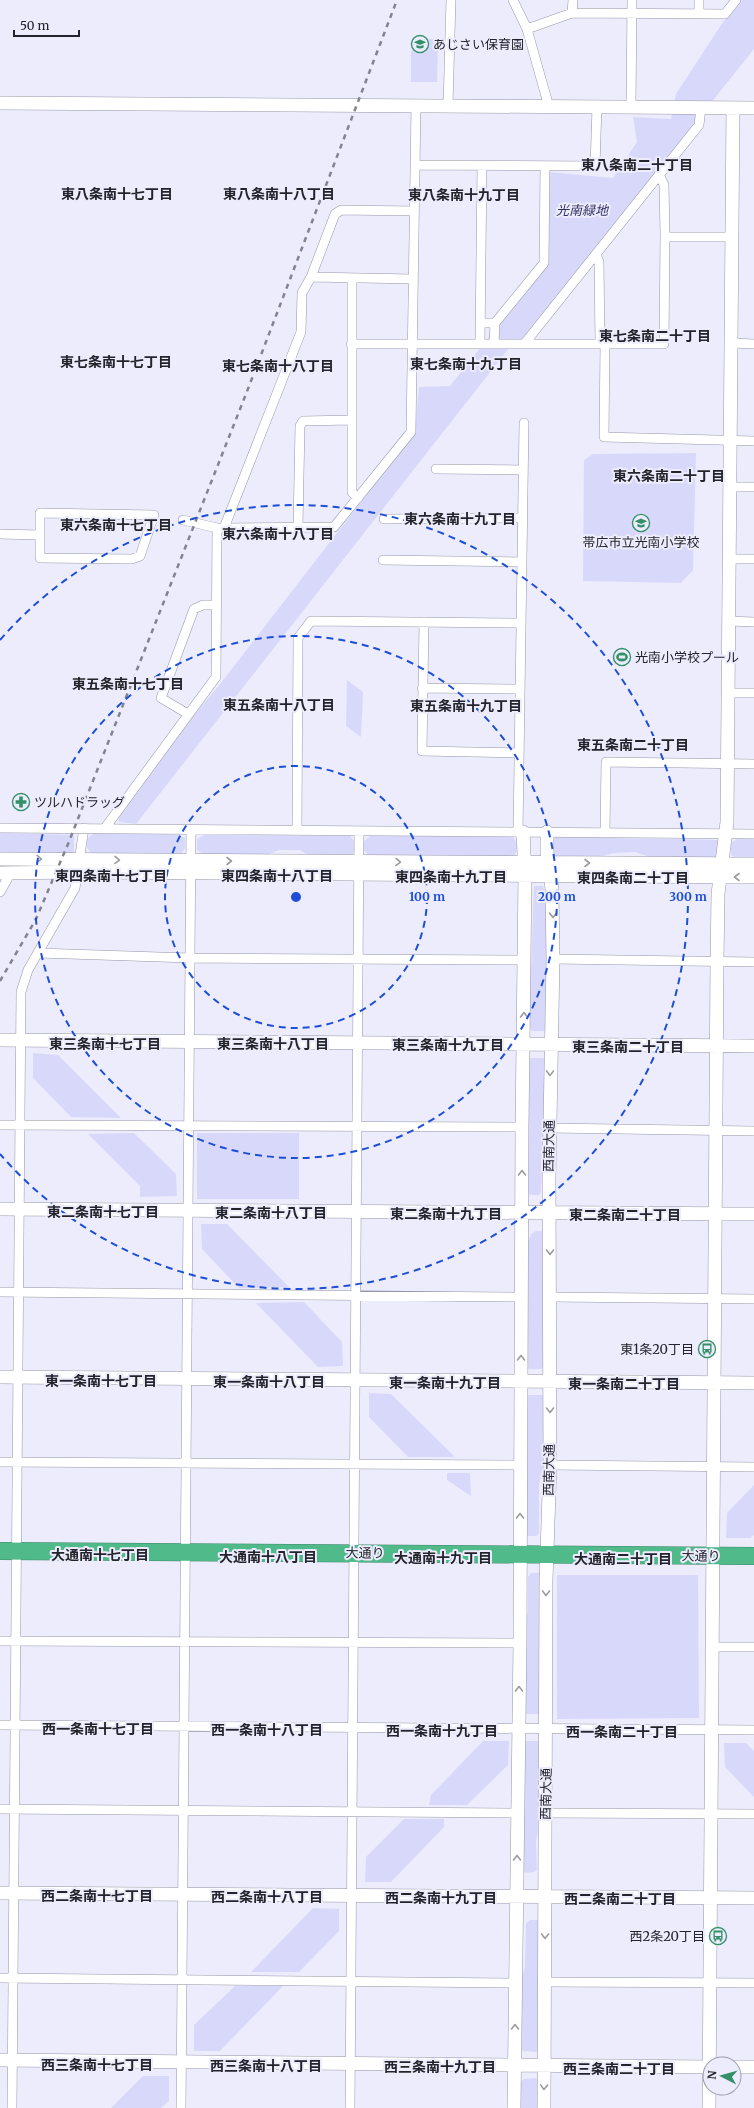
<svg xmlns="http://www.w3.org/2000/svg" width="754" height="2108" viewBox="0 0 754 2108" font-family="Merriweather,'Noto Sans JP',serif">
	<rect width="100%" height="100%" fill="#ececfc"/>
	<path fill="#d8d9fa" d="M742,0H754V49L523,338L509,348L136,824L119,822L118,816L189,721L221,683L415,432L419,387L450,386L547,263L548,172L613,178L637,142L633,117L671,119L676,94L723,22Z
		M422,39H438L437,82H411V52Z
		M696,453L693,570L681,583L583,581L584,460L593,454Z
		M347,680L363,692L361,737L346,726Z
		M0,833L74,835V852L68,856L0,855Z
		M94,833L178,835L185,838V848L181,854L91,853L87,848V839Z
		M204,835L350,836L354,841V852L349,856H309L300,850H279L264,856H207L197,850V839Z
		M372,835L512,836C517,842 519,849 514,856H370L363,850L364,841Z
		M556,837L720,840L718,856L713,858L650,857L635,852L614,853L595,858H556L551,856V840Z
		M740,837L754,838V858H734L731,854V843Z
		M534,886H543L548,899L547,1028L545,1031H532L529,1027Z
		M33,1053L58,1055L121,1118L71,1117L33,1078Z
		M531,1058H544L548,1061L546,1142L542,1170L541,1192L539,1195H530L526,1191L528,1060Z
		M134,1133L176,1174L177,1196L140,1197V1186L88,1134Z
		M197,1133H299V1199H197Z
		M227,1224L289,1287L239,1288L202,1249L201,1224Z
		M536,1231H543L544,1365L541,1369H529L525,1366L528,1242L531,1234Z
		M304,1302L342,1342L343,1366L318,1367L256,1303Z
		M369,1393L391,1394L455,1457H408L369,1417Z
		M528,1395H543L545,1398L544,1462L539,1485V1533L537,1536H527L524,1533L526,1397Z
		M447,1473H470L471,1496L447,1480Z
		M754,1485V1535L750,1538H726L727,1513Z
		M531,1573H540L539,1714H526L522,1711L525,1622L528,1612V1577Z
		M557,1575H698L699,1718L557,1719Z
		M483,1741H509L508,1765L467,1805H429L431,1795Z
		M526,1741H540L541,1820L536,1841L537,1870L534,1872L525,1873L521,1870L523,1745Z
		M724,1743H746L754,1751V1797L725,1767Z
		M404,1819H444V1827L391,1882H365L366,1857Z
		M313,1908L339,1909V1931L299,1972H251Z
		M530,1920H538L541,1923L539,2049L536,2052L524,2051L520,2048V1983L525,1968L526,1923Z
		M235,1986H283L220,2051H194V2025Z
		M143,2076H169V2101L161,2108H111Z
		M536,2078L539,2084V2108H520V2082L524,2079Z"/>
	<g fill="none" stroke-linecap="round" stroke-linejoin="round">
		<g stroke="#9596a8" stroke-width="10">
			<path id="street" d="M513,0L527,29L549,107
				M572,13L573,0
				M699,13V0
				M527,29L572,13L725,14L736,0
				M448,105L451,0
				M631,107L632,0
				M415,165L595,166L597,107
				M665,237H732
				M596,254L599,262L600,343
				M352,278V492L358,498
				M413,279L311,277L335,214L341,210L414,211
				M480,323H495L544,263L545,166
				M480,343L482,166
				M494,343L495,323
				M525,343L699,125L701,108
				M605,343L604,437L754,441
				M731,343L754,344
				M351,344H664L665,237L664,185L659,174
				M436,469L523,470
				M730,487H754
				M40,513L154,515L140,556L132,559L40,558Z
				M384,519L522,518
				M183,520L217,528L334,527L411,432L416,105
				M298,527L300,426L303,421L351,420
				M224,528L301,332L302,293L311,277
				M0,534L39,535
				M730,559H754
				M383,560L522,562
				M729,621L754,622
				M424,622L422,751L519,753
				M422,688L520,689
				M728,693H754
				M188,714L161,698L194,609L203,605H215
				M0,828L754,834
				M105,828L216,677L217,528
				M297,831L298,638L311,621L521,623
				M518,833L524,423
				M605,833L606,762L754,764
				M0,892L10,874
				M38,953L190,958L524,960
				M553,959L754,962
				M0,1125L522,1127
				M549,1128L754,1131
				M0,1292L521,1297
				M550,1297L754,1299
				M0,1462L520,1465
				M550,1465L754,1467
				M0,1641L520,1643
				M713,1647H754
				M0,1725L754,1730
				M0,1809L517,1813
				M546,1813L754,1814
				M0,1978L515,1983
				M545,1982L754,1983
				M12,2108L21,992L28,970L75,888L84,828
				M181,2108L191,830
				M350,2108L359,832"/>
		</g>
		<g stroke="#9596a8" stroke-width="14">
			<path id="secondary" d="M0,103L754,108
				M0,859L754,864
				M0,873L77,872L754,877
				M0,1040L754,1046
				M0,1209L754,1214
				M0,1377L754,1383
				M0,1893L754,1898
				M0,2060L710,2067
				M734,2067H754
				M514,2108L520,1643L522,1127L525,876L523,832
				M544,2108L546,1580L550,1465L549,1178L553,959L552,889L547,853V832
				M709,2108L717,962L718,894L727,822L733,108"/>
		</g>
		<g stroke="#418669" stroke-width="18">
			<path id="highway" d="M0,1551L754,1556"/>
		</g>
		<use href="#street" stroke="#fff" stroke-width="9"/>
		<use href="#secondary" stroke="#fff" stroke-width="13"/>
		<use href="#highway" stroke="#51ba8a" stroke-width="17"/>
		<path stroke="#83848f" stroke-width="2.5" stroke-dasharray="5 5" stroke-linecap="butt" d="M0,981L36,919L68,844L246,394L397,0"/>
	</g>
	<defs><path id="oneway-chevron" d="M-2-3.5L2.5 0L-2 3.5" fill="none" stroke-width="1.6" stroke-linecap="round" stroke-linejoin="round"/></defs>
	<g stroke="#9c9ca0">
		<use href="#oneway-chevron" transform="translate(39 859) rotate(1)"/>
		<use href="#oneway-chevron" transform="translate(117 860) rotate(1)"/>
		<use href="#oneway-chevron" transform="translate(229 861)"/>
		<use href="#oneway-chevron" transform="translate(398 862) rotate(1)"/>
		<use href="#oneway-chevron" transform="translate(587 863)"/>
		<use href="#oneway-chevron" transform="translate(737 877) rotate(180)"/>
		<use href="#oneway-chevron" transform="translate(553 915) rotate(90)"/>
		<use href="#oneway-chevron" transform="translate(524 1015) rotate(-90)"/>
		<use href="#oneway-chevron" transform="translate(550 1073) rotate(91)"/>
		<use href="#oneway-chevron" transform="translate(522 1173) rotate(-90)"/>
		<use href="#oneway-chevron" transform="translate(550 1252) rotate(90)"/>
		<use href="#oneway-chevron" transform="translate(521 1358) rotate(-90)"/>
		<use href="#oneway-chevron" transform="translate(550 1410) rotate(90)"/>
		<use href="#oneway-chevron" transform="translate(520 1516) rotate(-90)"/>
		<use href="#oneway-chevron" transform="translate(546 1593) rotate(90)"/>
		<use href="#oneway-chevron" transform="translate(519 1689) rotate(-89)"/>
		<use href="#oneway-chevron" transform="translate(517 1858) rotate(-90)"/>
		<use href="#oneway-chevron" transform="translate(545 1936) rotate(90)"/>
		<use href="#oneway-chevron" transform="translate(515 2027) rotate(-90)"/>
		<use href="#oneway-chevron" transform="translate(544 2087) rotate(92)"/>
	</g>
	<g fill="none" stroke="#1d4ed8" stroke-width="2" stroke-dasharray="7 5">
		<circle cx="296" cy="897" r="131"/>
		<circle cx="296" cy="897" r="261"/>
		<path d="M0 640A392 392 0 1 1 0 1154"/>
	</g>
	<defs>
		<g id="school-ring" transform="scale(0.9)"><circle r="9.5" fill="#ececfc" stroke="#339067" stroke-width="1.5"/><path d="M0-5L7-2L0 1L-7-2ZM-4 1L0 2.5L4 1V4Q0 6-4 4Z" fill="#339067"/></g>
		<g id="stadium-ring" transform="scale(0.9)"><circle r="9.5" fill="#ececfc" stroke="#339067" stroke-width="1.5"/><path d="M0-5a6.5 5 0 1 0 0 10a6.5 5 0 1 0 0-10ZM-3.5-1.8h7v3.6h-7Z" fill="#339067"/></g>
		<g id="pharmacy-ring" transform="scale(0.9)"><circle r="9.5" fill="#ececfc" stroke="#339067" stroke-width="1.5"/><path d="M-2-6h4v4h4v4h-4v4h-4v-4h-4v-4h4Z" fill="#339067"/></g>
		<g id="bus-ring" transform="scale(0.9)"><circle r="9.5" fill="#ececfc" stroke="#339067" stroke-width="1.5"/><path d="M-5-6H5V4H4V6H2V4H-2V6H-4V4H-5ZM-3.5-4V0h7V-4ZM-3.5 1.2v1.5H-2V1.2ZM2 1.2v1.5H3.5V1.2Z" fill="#339067"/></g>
	</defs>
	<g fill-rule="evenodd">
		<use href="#school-ring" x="420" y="44"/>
		<use href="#school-ring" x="641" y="523"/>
		<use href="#stadium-ring" x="622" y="657"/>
		<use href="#pharmacy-ring" x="21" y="802"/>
		<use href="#bus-ring" x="707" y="1349"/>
		<use href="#bus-ring" x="718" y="1936"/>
	</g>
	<g text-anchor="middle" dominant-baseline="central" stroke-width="4" stroke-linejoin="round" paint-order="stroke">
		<g font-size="13" fill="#23242b" stroke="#ececfc" text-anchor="start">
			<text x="433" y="44">あじさい保育園</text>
			<text x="641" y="542" text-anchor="middle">帯広市立光南小学校</text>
			<text x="635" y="657">光南小学校プール</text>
			<text x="34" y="802">ツルハドラッグ</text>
			<text x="694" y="1349" text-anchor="end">東1条20丁目</text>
			<text x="705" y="1936" text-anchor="end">西2条20丁目</text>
		</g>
		<g font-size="13" font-style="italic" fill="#332f63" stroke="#ececfc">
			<text x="582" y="210">光南緑地</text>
		</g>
		<g font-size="13" fill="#23242b" stroke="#ececfc">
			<text transform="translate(549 1146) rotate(-89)">西南大通</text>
			<text transform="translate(549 1470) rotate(-89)">西南大通</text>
			<text transform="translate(365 1553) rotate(1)">大通り</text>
			<text transform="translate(701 1556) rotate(1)">大通り</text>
			<text transform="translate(546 1794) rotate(-89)">西南大通</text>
		</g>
		<g font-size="14" font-weight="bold" fill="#23242b" stroke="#ececfc">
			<text x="637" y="165">東八条南二十丁目</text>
			<text x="117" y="194">東八条南十七丁目</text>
			<text x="279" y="194">東八条南十八丁目</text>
			<text x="464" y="195">東八条南十九丁目</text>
			<text x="655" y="336">東七条南二十丁目</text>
			<text x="116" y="362">東七条南十七丁目</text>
			<text x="466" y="364">東七条南十九丁目</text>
			<text x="278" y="366">東七条南十八丁目</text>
			<text x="669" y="476">東六条南二十丁目</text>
			<text x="460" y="519">東六条南十九丁目</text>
			<text x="116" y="525">東六条南十七丁目</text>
			<text x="278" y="534">東六条南十八丁目</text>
			<text x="128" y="684">東五条南十七丁目</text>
			<text x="279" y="705">東五条南十八丁目</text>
			<text x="466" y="706">東五条南十九丁目</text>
			<text x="633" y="745">東五条南二十丁目</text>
			<text x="111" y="876">東四条南十七丁目</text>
			<text x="277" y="876">東四条南十八丁目</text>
			<text x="451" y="877">東四条南十九丁目</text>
			<text x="633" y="878">東四条南二十丁目</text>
			<text x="105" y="1044">東三条南十七丁目</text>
			<text x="273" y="1044">東三条南十八丁目</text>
			<text x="448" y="1045">東三条南十九丁目</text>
			<text x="628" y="1047">東三条南二十丁目</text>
			<text x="103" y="1212">東二条南十七丁目</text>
			<text x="271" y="1213">東二条南十八丁目</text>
			<text x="446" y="1214">東二条南十九丁目</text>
			<text x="625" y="1215">東二条南二十丁目</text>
			<text x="101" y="1381">東一条南十七丁目</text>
			<text x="269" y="1382">東一条南十八丁目</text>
			<text x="445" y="1383">東一条南十九丁目</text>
			<text x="624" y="1384">東一条南二十丁目</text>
			<text x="100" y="1555">大通南十七丁目</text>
			<text x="268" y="1557">大通南十八丁目</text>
			<text x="443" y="1558">大通南十九丁目</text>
			<text x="623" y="1559">大通南二十丁目</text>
			<text x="98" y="1729">西一条南十七丁目</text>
			<text x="267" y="1730">西一条南十八丁目</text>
			<text x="442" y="1731">西一条南十九丁目</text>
			<text x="622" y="1732">西一条南二十丁目</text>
			<text x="97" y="1896">西二条南十七丁目</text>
			<text x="267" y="1897">西二条南十八丁目</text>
			<text x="441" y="1898">西二条南十九丁目</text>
			<text x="620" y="1899">西二条南二十丁目</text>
			<text x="97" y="2065">西三条南十七丁目</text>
			<text x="266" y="2066">西三条南十八丁目</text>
			<text x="440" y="2067">西三条南十九丁目</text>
			<text x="619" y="2069">西三条南二十丁目</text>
		</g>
	</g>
	<circle cx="296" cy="897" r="6" fill="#1d4ed8" stroke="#ececfc" stroke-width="2"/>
	<g font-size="12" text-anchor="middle" font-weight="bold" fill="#1d4ed8" stroke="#ececfc" stroke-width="4" stroke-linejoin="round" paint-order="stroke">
		<text x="427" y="901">100 m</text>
		<text x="557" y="901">200 m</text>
		<text x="688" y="901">300 m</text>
	</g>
	<g transform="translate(722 2076) rotate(276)"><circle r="19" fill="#ececfc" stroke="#9c9ca8"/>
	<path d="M0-3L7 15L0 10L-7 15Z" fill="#339067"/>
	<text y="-6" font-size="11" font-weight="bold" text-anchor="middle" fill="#23242b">N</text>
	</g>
	<path d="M14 30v6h65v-6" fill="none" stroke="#23242b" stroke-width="2"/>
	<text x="20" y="30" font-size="12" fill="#23242b" stroke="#ececfc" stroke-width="3" paint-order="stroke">50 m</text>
</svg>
